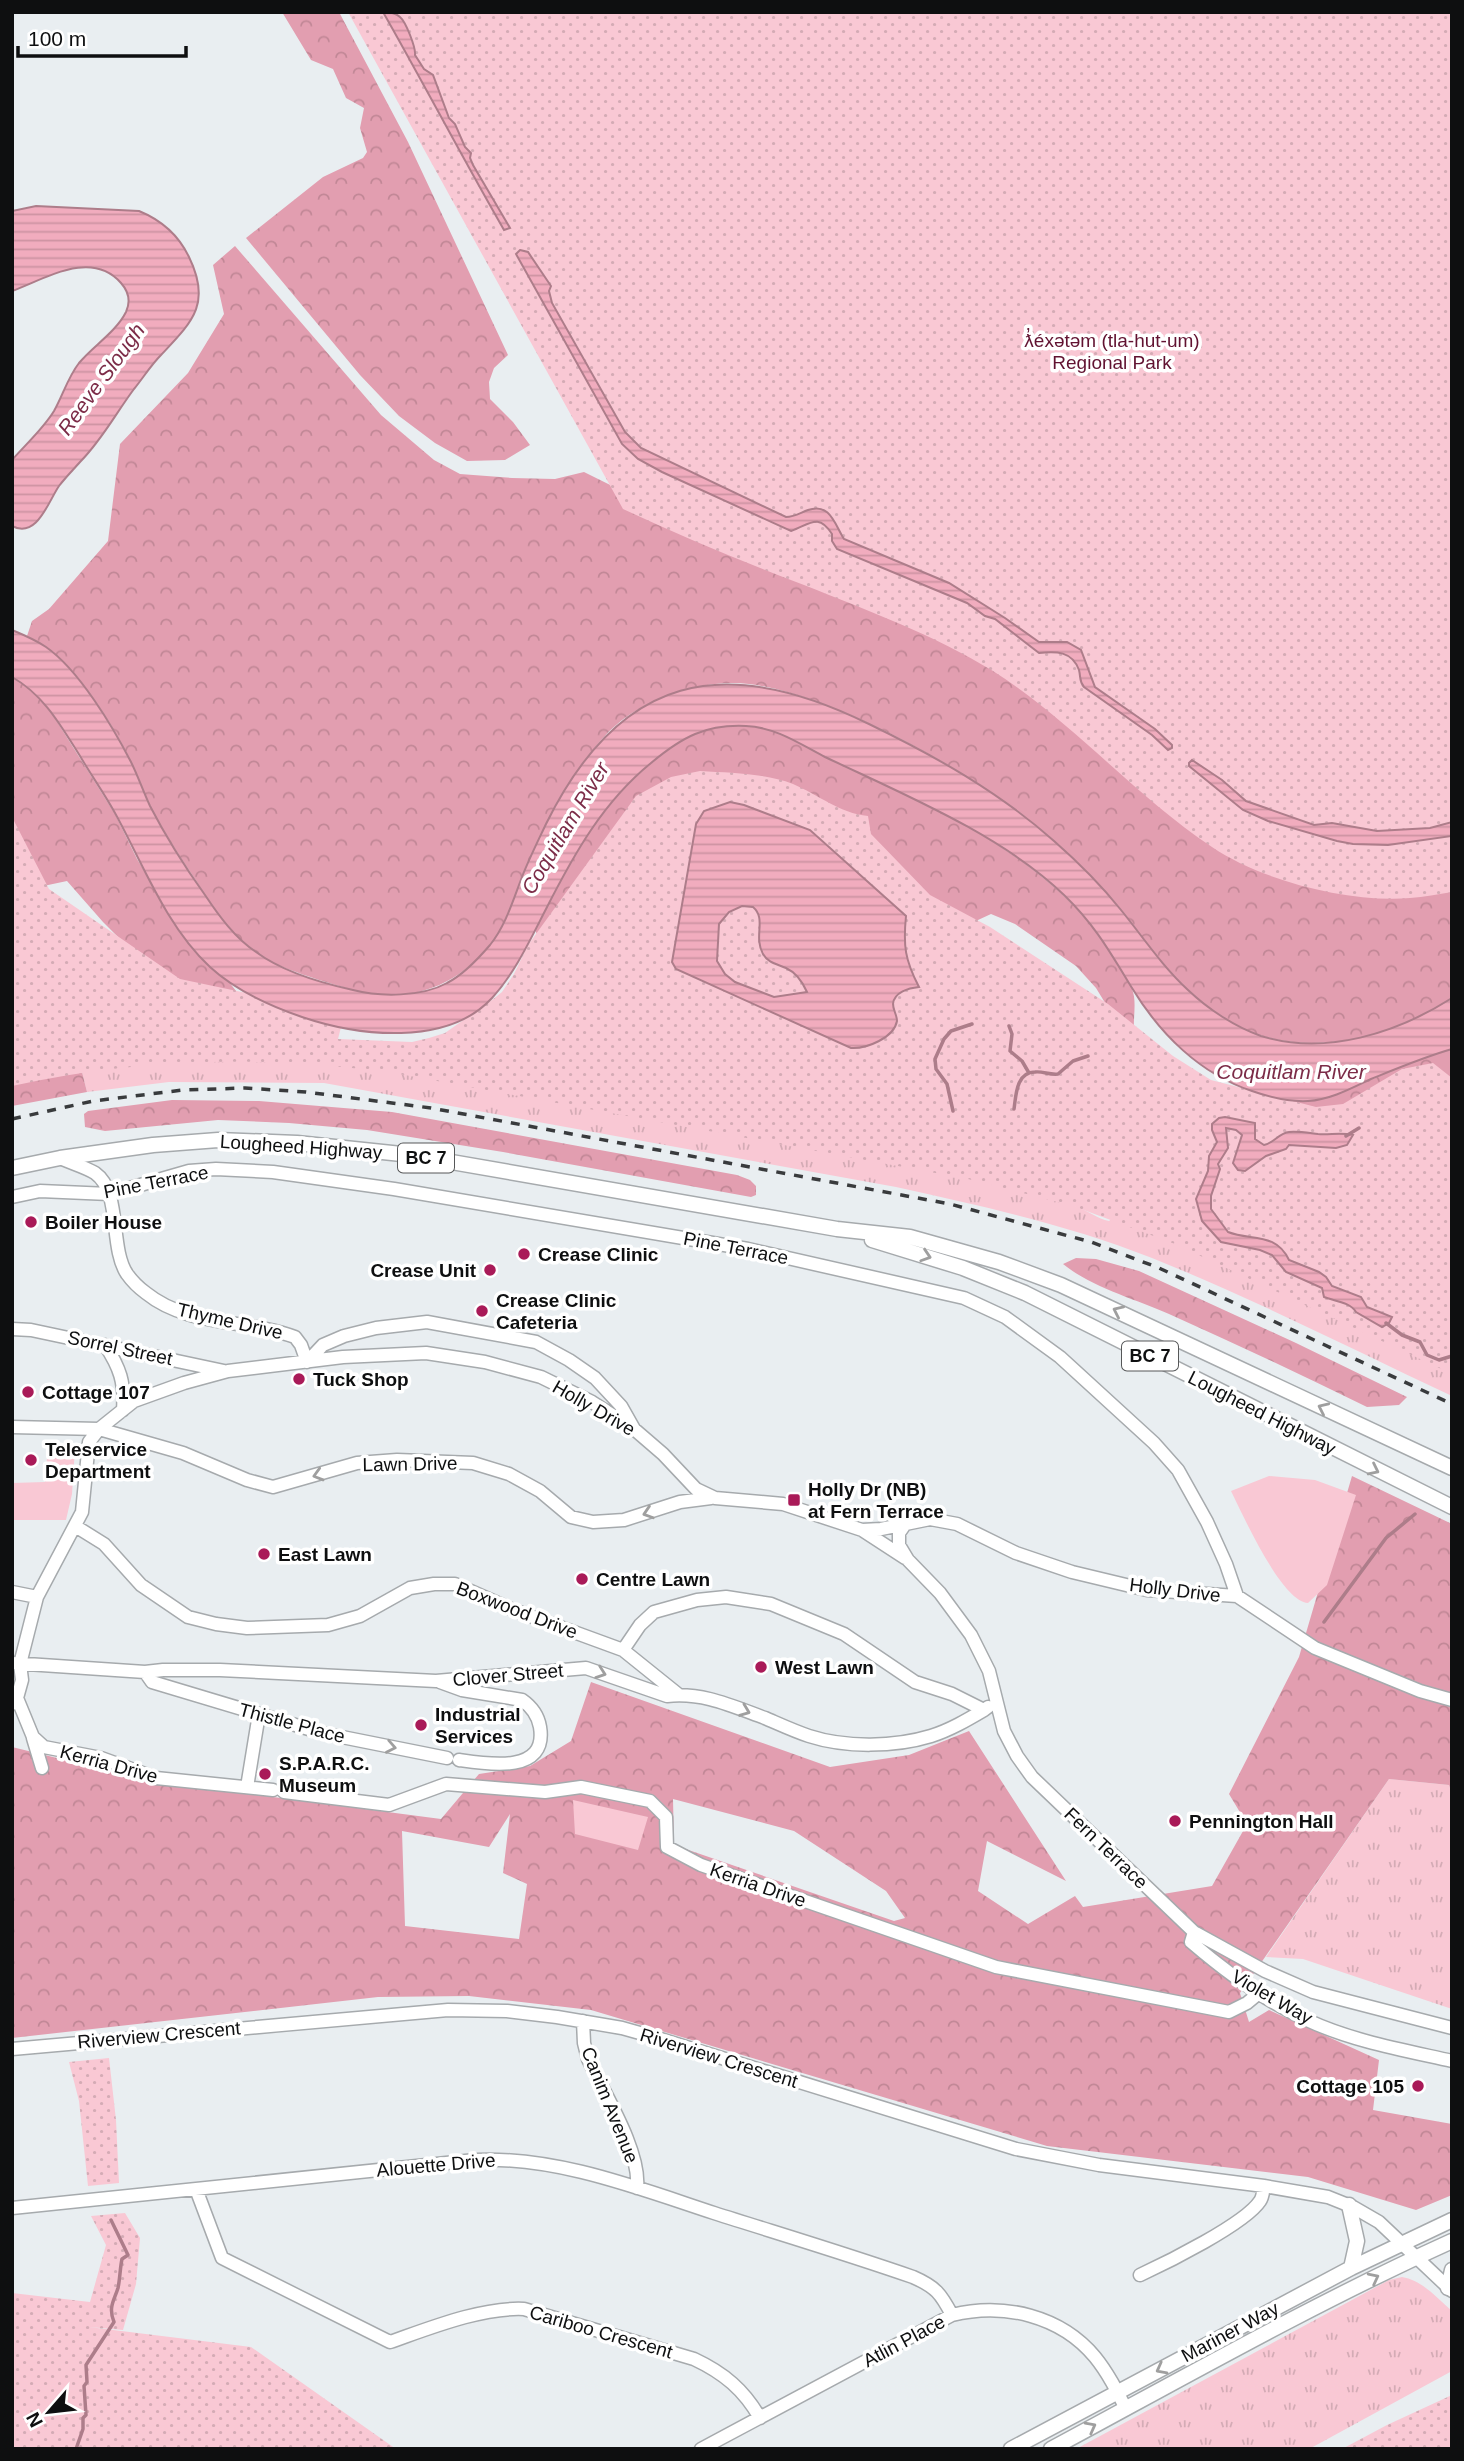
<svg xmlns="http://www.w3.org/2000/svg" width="1464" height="2461" viewBox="0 0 1464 2461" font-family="Helvetica,sans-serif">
	<defs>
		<pattern id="grass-tufts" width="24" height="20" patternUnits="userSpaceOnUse" patternTransform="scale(1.75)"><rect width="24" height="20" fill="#f9c8d4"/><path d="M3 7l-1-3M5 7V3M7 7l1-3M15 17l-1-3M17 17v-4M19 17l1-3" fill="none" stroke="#d4abb5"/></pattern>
		<pattern id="forest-crowns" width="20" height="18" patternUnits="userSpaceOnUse" patternTransform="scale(1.75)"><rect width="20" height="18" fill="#e29eb0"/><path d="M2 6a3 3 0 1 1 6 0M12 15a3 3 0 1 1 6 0" fill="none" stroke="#c18796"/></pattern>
		<pattern id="park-dots" width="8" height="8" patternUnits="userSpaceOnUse" patternTransform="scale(1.75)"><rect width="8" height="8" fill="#f9c8d4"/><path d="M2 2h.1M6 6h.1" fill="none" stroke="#d4abb5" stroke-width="1.8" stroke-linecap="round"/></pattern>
		<pattern id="water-rules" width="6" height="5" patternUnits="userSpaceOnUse" patternTransform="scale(1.75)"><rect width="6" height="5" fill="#f1acbe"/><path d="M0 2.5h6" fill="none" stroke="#cd93a2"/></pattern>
	</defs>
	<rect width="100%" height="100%" fill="#e9eef1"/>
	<path fill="url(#grass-tufts)" d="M77,1052L252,1054L780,1118L1075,1206C1087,1210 1098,1219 1109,1221L1116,1215L1452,1348V1396C1352,1349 1254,1299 1152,1258C1069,1225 982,1206 896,1187L324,1083L169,1082L87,1092Z
		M1389,1779L1449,1785L1452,1794V2009L1303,1959L1266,1957Z
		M1402,2277C1422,2280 1437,2298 1452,2311V2371L1322,2442L1309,2449H1076L1389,2280Z"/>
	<path fill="url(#forest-crowns)" fill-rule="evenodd" d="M282,12H339L408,142L508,355L494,368L489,382L490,399L513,422L530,445L505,460L467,461L435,443L399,416L360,375L246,238L323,177L363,158L367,152L360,128L364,108L346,98L333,69L311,60Z
		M235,246L381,415L434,460L460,474L512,478L555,479L584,472L697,528L1452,877V998C1397,1033 1328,1055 1263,1036C1227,1026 1195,998 1170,972C1140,939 1117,901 1085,870C1018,806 950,761 866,722C831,706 788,689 749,684C700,678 636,700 603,738C580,764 561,793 546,825C538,842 529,859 522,876C513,900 506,925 490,945C463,978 428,997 383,995C362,994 340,986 319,980C298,973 277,966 258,954C232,937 213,908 197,882C181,859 166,835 152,810C145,796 140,781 133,766C116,729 83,677 51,651C44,645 35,641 27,636L32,621L49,609L108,541L120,444L188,373L224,314L213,265Z
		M12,677L27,686L46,704L115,814L137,859L179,929L195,951L211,968L229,982L247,1005L176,995L103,922L67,881L34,888L12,871Z
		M732,725L753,726L775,731C895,793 1049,843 1119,965C1123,973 1129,981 1132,989C1137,1001 1133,1017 1134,1031L1110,1011L1096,988L1076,966L1015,924L991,914L978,920L962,942L541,943L535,930C576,850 631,736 732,725Z
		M1452,1049V1094L1339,1113L1263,1095L1292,1100L1313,1101L1330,1097L1415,1061Z
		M77,1052L87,1092L12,1106V1083Z
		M172,1100L259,1101L392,1112L737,1175L750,1180L756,1186V1195L751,1197L503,1152L367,1130L289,1123L218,1120L105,1131L85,1127L84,1114L88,1111Z
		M1076,1258L1096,1259L1139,1271L1296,1343L1407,1397L1399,1405L1367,1407C1302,1375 1236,1344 1169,1314C1135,1299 1091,1287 1063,1264Z
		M1352,1476L1452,1524V1794L1449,1785L1389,1779L1240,1993L1249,2022L1269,2010L1379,2060L1373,2110L1452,2124V2195L1416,2210L1308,2177L1047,2146L591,2010L469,1996L378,1997L12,2038V1747L151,1781L441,1819L479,1774L530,1766L571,1741L591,1682L830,1767L909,1755L969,1731L1066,1881L987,1841L978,1891L1028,1924L1075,1896L1083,1907L1212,1886L1247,1824L1229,1794L1299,1657ZM673,1799L794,1831L886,1891L905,1918L894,1921L674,1845ZM510,1814L503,1873L527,1884L519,1939L405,1926L402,1831L489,1847Z"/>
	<path fill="url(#park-dots)" d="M348,12H1452V892C1438,894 1424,897 1410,898C1350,903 1262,881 1212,847C1134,795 1072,721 993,671C934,635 869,611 804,585C743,562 683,537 623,509Z
		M700,771C731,773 764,773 793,784C819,795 839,813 868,816L871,834L930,895L990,927L1108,1004L1173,1056L1211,1080L1316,1107L1343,1104L1402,1069L1433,1063L1452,1078V1374L1175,1244L1073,1206L968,1179L394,1073C266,1055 138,1058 12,1086V817L49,889L180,979L279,1000L347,1003L338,1039L412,1042L429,1038L445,1033L492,1000L502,992L514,974L528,945L636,796L671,777Z
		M109,2058L116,2120L119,2183L88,2186L79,2101L69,2062Z
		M125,2213L140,2238L136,2284L123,2330L89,2327L251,2347L396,2449H12V2293L90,2302L106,2245L91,2216Z
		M1452,2395V2449H1342L1387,2425Z"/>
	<path fill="#f9c8d4" d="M48,1447L75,1448L72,1494L66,1520H12V1483L45,1482Z
		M1269,1476L1315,1480L1356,1495L1327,1585L1308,1603C1281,1601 1243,1515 1231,1491Z
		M573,1800L648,1817L638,1850L575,1834Z"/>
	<path fill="url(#water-rules)" stroke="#ad7d8a" stroke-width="2" fill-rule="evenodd" d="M383,12C389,12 396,13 400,17C406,22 416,48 415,55L424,69L433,75L449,118L455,124L465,147L471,153L470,158L473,165L510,228L504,230C462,157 424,84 383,12Z
		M36,206L139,211C161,220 179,236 189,257C212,304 192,322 161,355C151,365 143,378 134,389C116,413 102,440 80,462C73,470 65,478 59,486C48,502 37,539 12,526V460C26,444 43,429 54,411C63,395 68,377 79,363C93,346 116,332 126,312C131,301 129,292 121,283C91,249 45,279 12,291V211Z
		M520,250L528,252L551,286L549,291L552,303L625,432L641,448L786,517C794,517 800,513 808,510C830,502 835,525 844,539L949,583L1005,618L1039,642H1067L1081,650L1095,687L1155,729L1172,745V748L1168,750L1152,735L1084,687C1079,681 1081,678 1079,670C1072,651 1056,651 1039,653L995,619L985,616L967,603L837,549L832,541V534C818,512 809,525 791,531L662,472L638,459L622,444L516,254Z
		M12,630C24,635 36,640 46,647C79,670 113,727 131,762C138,776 143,791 150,806C166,837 185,867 205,895C219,916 235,938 256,952C283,972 321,983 353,990C380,997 422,997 447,983C463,975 478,959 490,945C506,925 513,900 522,877C529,859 538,841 546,824C620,674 723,652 869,724C935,756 999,792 1054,841C1078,862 1101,885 1121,910C1143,937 1162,966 1188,990C1208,1009 1235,1027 1261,1036C1326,1056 1397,1033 1452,998V1049C1424,1057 1398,1068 1371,1079C1352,1088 1330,1100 1308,1101C1290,1102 1269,1097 1252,1091C1200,1074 1160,1034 1132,988C1110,952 1095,925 1064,895C1002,835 903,794 825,757C800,744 775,727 746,726C706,724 682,737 651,763C603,802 574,854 546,909C530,940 515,973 492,998C447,1047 358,1036 302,1017C270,1006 235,990 210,967C166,926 143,864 115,813C104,793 91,775 80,756C61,726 44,695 12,677Z
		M1192,760L1222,780L1246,801L1314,825L1332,823L1377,831L1430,828L1452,822V836L1388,845L1353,844L1337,841L1268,821L1243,810L1189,766V763Z
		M730,802L744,805L810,830L906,916C903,946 905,960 919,987C909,988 894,992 893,1004C893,1010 897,1015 897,1021C894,1038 866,1049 851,1048L676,969L672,962L696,824L704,811ZM742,906L753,907C767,919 753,936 763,954C768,963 777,964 786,968C797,973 803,983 807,992L774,997L735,982L725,974L717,961L719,924L729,912Z
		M1225,1117L1255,1123V1139L1264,1145C1274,1143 1279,1133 1289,1132C1298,1131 1309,1133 1318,1134C1330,1135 1341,1132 1353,1135L1347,1145L1336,1148L1289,1145L1286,1149L1266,1156L1245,1171L1238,1170L1233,1163L1242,1135L1236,1130L1226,1128L1228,1148L1218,1164L1220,1169L1211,1196V1209L1228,1232C1251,1241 1276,1232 1289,1260L1319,1272L1326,1277L1332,1286L1361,1297L1367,1307L1392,1317L1389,1323L1382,1327L1356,1312C1350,1302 1334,1301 1324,1297L1322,1288L1286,1272L1272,1255L1260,1250L1221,1242L1202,1221L1196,1199L1208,1171L1209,1156L1217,1142L1212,1130V1124L1219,1118Z"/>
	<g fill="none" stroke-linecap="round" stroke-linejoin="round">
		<path stroke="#ad7d8a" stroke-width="3.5" d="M1009,1026L1012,1034L1010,1051L1022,1061L1029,1073
			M1014,1109C1016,1096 1016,1072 1035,1072C1043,1071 1049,1075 1058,1074L1073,1061L1088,1056
			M953,1111L947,1084L936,1069L935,1059L944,1039L951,1031L972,1024
			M1346,1136L1359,1128
			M1386,1323L1402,1335L1420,1342L1427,1355L1439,1360L1452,1356
			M1324,1622L1386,1538L1415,1514
			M76,2449L83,2429V2418L86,2415L84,2386L87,2382L86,2365L114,2322C108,2307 114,2301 118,2288C120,2279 120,2268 122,2259L128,2255L111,2220"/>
		<g stroke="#a6aaad" stroke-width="15">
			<path id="minor" d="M60,1158C71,1163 85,1167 95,1173C122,1192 109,1247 127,1274C132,1281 139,1288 146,1293C188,1327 247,1319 295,1337L301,1345L307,1362L323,1345L344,1336L376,1328L427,1322L536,1342L569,1360L595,1378L621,1406L634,1429
				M12,1197L40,1191L109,1194L189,1171L216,1169L273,1172L394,1189L748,1249L964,1298L1005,1317L1060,1357L1154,1443L1178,1470L1207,1522L1226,1564L1237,1596
				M12,1329L31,1330L224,1371
				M105,1345C120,1368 125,1382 123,1410
				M12,1427L99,1429L134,1401L184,1383L228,1371L343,1357L426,1353L485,1362L541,1377L592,1402L634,1429L663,1454L696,1489L715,1498L783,1504L862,1530L881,1529L930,1519L957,1524L1016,1553L1072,1572L1147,1590L1237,1596L1315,1648L1420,1691L1452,1700
				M906,1523L899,1533V1545L908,1560L940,1593L971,1635L989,1671L1004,1731L1017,1756L1032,1777L1194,1932L1265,1971L1313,1992L1452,2028
				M75,1526L104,1544L141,1585L188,1617L216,1624L247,1628L328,1625L360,1616L410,1588L434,1584H455L511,1609L623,1650L679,1695
				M862,1530L905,1558
				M12,1592L37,1597
				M623,1650L640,1625L654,1612L697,1600L726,1597L771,1604L844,1634L915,1682L952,1694L984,1710L988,1707
				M12,1663L145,1672L163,1670H220L436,1681L586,1668L667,1696C703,1692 732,1706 765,1718C779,1724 794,1731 809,1736C846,1748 895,1747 931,1736C950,1730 967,1720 984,1710
				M145,1672L152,1682L322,1733L447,1758
				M440,1682L462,1690L522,1700C532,1707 538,1715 540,1727C548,1775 486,1764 459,1760
				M17,1698L33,1737L44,1747L101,1758L156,1778L273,1790
				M12,1704L17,1698L22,1680L20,1664L37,1597L82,1512L89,1442L99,1429L183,1453L247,1480L273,1487L357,1463L397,1460L473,1463L509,1474L540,1491L571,1517L593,1522L624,1520L680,1502L711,1498
				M33,1738L42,1768
				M247,1787L259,1714
				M284,1792L389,1805L446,1784L545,1792L581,1787L650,1801L666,1817L667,1847L701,1865L996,1967L1229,2012L1247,2003L1259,1993
				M1194,1932L1191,1942C1226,1972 1265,2001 1307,2020C1352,2041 1403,2050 1452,2061
				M583,2021L584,2043L588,2059C604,2093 641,2151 637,2188
				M12,2049L448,2010L507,2011L557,2017L622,2028L654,2037L1016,2149L1099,2165L1264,2186L1328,2197L1353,2207L1379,2222L1452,2291
				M196,2189L222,2258L390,2342C430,2328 482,2307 524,2309L694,2359C724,2373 744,2390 760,2418
				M12,2208L475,2160C556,2156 638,2188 714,2213C780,2234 847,2254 913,2277C936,2287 941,2294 952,2315
				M1140,2275C1166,2263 1245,2224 1260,2201C1263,2197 1263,2191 1264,2186
				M701,2449L952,2315C1004,2302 1061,2316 1095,2357C1108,2373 1117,2391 1126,2409"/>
		</g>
		<g stroke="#a6aaad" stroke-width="17">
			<path id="major" d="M12,1168L60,1158L153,1145L218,1140L297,1143L411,1155L837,1229L910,1237L999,1262L1061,1285L1452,1468
				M872,1240L963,1268L1025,1293L1452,1507
				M1349,2205L1357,2241L1351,2268
				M1448,2288L1452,2270
				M1011,2449L1351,2268L1452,2220
				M1051,2449C1183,2378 1315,2303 1452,2241"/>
		</g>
		<use href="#minor" stroke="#fff" stroke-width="12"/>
		<use href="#major" stroke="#fff" stroke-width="14"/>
		<path stroke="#393b3d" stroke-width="3.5" stroke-dasharray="9 9" stroke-linecap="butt" d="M12,1119L93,1101L183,1090L245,1088L306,1092L431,1108L950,1204L1091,1242L1159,1268L1452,1404"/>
	</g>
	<defs><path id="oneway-chevron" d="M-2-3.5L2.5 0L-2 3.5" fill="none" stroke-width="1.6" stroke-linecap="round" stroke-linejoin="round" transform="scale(1.75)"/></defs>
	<g stroke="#9f9f9f">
		<use href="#oneway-chevron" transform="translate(926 1256) rotate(18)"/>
		<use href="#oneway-chevron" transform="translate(1118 1311) rotate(-155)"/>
		<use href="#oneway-chevron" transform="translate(1323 1408) rotate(-155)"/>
		<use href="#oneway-chevron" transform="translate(1374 1470) rotate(26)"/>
		<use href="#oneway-chevron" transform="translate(318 1475) rotate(164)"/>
		<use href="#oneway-chevron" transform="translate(648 1513) rotate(162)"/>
		<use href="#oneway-chevron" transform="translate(601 1673) rotate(19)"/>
		<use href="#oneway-chevron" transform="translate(745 1711) rotate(21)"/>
		<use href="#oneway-chevron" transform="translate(391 1747) rotate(11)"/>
		<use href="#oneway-chevron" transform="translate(1374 2278) rotate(-27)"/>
		<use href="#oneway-chevron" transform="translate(1161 2369) rotate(152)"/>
		<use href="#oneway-chevron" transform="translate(1091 2427) rotate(-28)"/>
	</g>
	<g fill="#a91a58" stroke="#fff" stroke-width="2.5">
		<circle cx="31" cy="1222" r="7"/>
		<circle cx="524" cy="1254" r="7"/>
		<circle cx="490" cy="1270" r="7"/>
		<circle cx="482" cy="1311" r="7"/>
		<circle cx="299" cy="1379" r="7"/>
		<circle cx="28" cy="1392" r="7"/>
		<circle cx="31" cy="1460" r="7"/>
		<rect x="787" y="1493" width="14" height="14" rx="3.5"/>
		<circle cx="264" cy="1554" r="7"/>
		<circle cx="582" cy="1579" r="7"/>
		<circle cx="761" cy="1667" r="7"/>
		<circle cx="421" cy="1725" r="7"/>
		<circle cx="265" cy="1774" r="7"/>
		<circle cx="1175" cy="1821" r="7"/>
		<circle cx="1418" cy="2086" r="7"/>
	</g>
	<g text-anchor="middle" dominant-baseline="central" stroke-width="7" stroke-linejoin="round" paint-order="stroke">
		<g fill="#fff" stroke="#565758" stroke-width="2">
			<rect x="398" y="1143.5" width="56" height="29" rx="5"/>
			<rect x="1122" y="1341.5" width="56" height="29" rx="5"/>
		</g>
		<g font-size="18" font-weight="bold" fill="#0e0f10">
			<text x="426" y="1158">BC 7</text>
			<text x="1150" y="1356">BC 7</text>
		</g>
		<g font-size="19" fill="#611231" stroke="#fff">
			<text x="1112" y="340">ƛ̓éxətəm (tla-hut-um)<tspan x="1112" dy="22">Regional Park</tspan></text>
		</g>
		<g font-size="19" fill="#0e0f10" stroke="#fff">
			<text transform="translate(301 1147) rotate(4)">Lougheed Highway</text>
			<text transform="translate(156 1182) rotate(-11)">Pine Terrace</text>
			<text transform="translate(736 1248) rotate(11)">Pine Terrace</text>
			<text transform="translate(230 1321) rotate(13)">Thyme Drive</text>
			<text transform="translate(120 1348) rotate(12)">Sorrel Street</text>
			<text transform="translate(594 1408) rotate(30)">Holly Drive</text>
			<text transform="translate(1262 1413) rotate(27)">Lougheed Highway</text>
			<text transform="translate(410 1464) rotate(-1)">Lawn Drive</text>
			<text transform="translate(1175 1590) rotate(7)">Holly Drive</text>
			<text transform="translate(517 1610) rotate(21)">Boxwood Drive</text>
			<text transform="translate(508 1675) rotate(-5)">Clover Street</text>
			<text transform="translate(292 1723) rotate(15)">Thistle Place</text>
			<text transform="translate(109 1764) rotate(15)">Kerria Drive</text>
			<text transform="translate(1106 1848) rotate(44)">Fern Terrace</text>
			<text transform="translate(758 1885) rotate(19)">Kerria Drive</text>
			<text transform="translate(1272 1997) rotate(30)">Violet Way</text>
			<text transform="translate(159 2035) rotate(-5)">Riverview Crescent</text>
			<text transform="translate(719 2058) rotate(17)">Riverview Crescent</text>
			<text transform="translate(610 2105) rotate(68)">Canim Avenue</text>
			<text transform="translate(436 2165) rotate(-5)">Alouette Drive</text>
			<text transform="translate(601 2332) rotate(16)">Cariboo Crescent</text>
			<text transform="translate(1230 2332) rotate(-28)">Mariner Way</text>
			<text transform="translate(904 2341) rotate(-28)">Atlin Place</text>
		</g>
		<g font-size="19" font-weight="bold" fill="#0e0f10" stroke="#fff" text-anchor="start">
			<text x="45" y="1222">Boiler House</text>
			<text x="538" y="1254">Crease Clinic</text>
			<text x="476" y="1270" text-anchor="end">Crease Unit</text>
			<text x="496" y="1300">Crease Clinic<tspan x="496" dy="22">Cafeteria</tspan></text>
			<text x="313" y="1379">Tuck Shop</text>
			<text x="42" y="1392">Cottage 107</text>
			<text x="45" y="1449">Teleservice<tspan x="45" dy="22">Department</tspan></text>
			<text x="808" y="1489">Holly Dr (NB)<tspan x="808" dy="22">at Fern Terrace</tspan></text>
			<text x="278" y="1554">East Lawn</text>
			<text x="596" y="1579">Centre Lawn</text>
			<text x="775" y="1667">West Lawn</text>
			<text x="435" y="1714">Industrial<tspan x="435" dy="22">Services</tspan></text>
			<text x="279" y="1763">S.P.A.R.C.<tspan x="279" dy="22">Museum</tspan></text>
			<text x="1189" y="1821">Pennington Hall</text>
			<text x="1404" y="2086" text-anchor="end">Cottage 105</text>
		</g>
		<g font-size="21" font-style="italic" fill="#7c2c48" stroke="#fff">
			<text transform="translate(101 379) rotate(-54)">Reeve Slough</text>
			<text transform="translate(565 828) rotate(-59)">Coquitlam River</text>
			<text x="1291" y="1071">Coquitlam River</text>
		</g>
	</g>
	<rect width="1464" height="2461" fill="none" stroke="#0e0f10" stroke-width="28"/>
	<g transform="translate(49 2412) rotate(242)" stroke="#ffffff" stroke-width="5" paint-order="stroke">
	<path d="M0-5L12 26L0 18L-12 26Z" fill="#0e0f10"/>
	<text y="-10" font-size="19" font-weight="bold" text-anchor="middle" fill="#0e0f10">N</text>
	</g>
	<path d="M18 46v10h168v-10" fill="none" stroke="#0e0f10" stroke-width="3.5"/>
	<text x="28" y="46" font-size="21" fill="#0e0f10" stroke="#ffffff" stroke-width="5" paint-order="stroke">100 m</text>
</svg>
